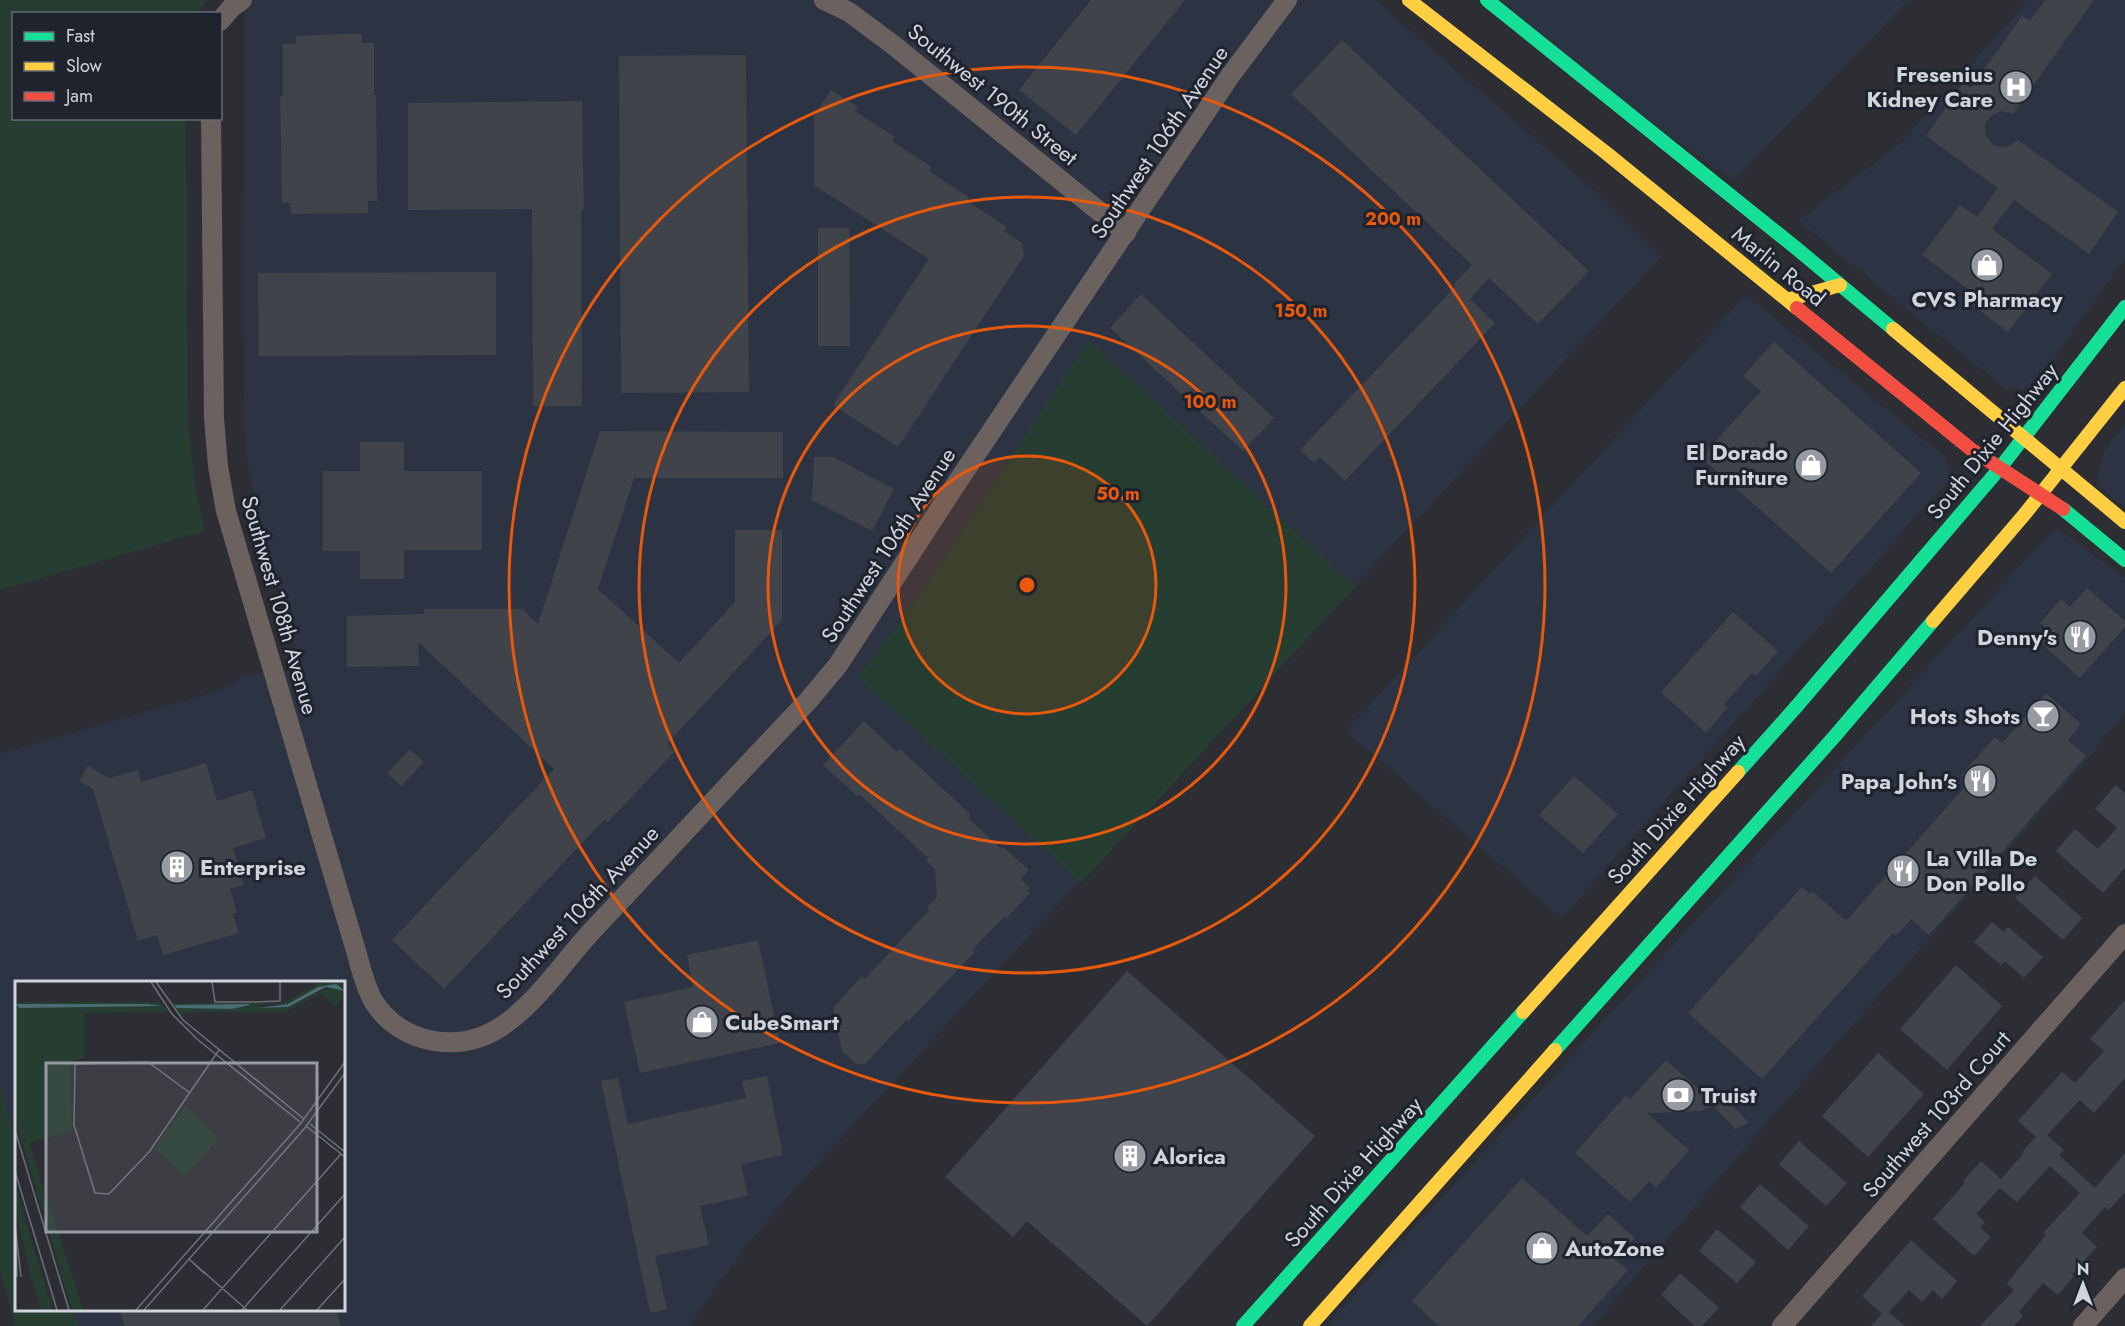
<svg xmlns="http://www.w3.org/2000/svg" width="2125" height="1326" viewBox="0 0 2125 1326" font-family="Jost,sans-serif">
	<rect width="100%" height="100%" fill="#2c2e34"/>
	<path fill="#2c3343" d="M244,0H1375L1594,190L1661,257L819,1162L756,1234L688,1326H79L73,1310H344V982H16V1140L0,1087V754L219,691L235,683L244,674L302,670L257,513L245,447L243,315Z
		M1500,0H1909L1735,180L1637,115Z
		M2028,0H2125V258L2033,388L2007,390L1798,221L1902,142Z
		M1746,295L1945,457L1952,476L1562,918L1346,731Z
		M2125,423V508L2096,484L2104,451Z
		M2056,527L2125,578V712L2091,755L1771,1118L1593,1326H1327L1373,1273Z"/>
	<path fill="#263d32" d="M0,0H206L197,13L14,14V118L186,119L188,421L195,488L205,531L0,590Z
		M1089,340L1355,587L1081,883L858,677L904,616Z
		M0,1087L16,1140V1310H73L79,1326H16L0,1272Z"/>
	<path fill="#40434a" d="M1091,0H1185L1076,135L1019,90Z
		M2045,0H2094L2013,114L2001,111L1992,115L1985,123V133L1991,143L1998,147L2009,146L2018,140L2118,212L2089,254L2014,200L1992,229L2052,274L2008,332L1970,303L1976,295L1922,255L1960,205L1977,217L1998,188L1926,136L1964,82L1971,88L2022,16L2030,21Z
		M341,34H362V43H374V95H376L377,201H368V213L291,214L290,203H282L280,96H283V44H296V36Z
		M1342,40L1589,271L1538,324L1489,278L1470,299L1495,323L1345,481L1320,457L1314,463L1300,450L1455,287L1453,285L1472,265L1291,94Z
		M746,55L749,392L621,393L619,56Z
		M831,90L858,107L855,111L895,137L892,141L932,167L929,171L969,197L967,201L1007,227L1004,231L1022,243L1024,256L898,447L833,405L929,259L814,185V116Z
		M582,101L584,209H581L582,406H533L532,209L408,210V103Z
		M818,228H849L850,346H818Z
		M496,272V355L259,356L258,273Z
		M1141,294L1274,418L1243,451L1110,328Z
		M1774,342L1921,473L1831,573L1701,457L1761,391L1743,376Z
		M600,431L783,432V478H634L598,589L679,663L735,602V530H782V620L667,744L675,751L608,822L605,819L444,989L392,940L554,769L418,642L419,666L347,667V616L424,614V609H522L538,624Z
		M360,442H404V471H482V550H404V579H360V551H323V471H360Z
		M814,457H833L894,489L872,531L812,500Z
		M2087,588L2125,621V627L2080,678L2040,642L2050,631L2040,623L2061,599L2070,607Z
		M1733,612L1778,651L1756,676L1752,673L1724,704L1728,707L1706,733L1661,692Z
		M2046,693L2081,724L2068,740L2086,756L1929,935L1911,919L1896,936L1893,933L1762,1079L1688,1013L1802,887L1810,894L1812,891L1846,921L1969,782L1961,775L1995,737L2002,743Z
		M864,721L897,752L900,749L971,815L968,818L1001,849L1003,847L1029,870L1021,879L1030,888L1027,891L1030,893L1006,919L1004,917L972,950L975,952L908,1022L906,1020L865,1064H856L842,1051L833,1008L862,976L865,979L929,910L927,907L937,897L935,869L926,860L928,858L859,794L857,796L823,765Z
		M410,749L424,762L401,786L387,773Z
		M206,763L217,801L252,790L266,838L233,848L244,885L230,889L237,913L233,914L239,933L163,955L157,935L138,941L93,789L79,781L88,766L109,778L138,770L141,782Z
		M1574,776L1618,814L1583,853L1539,815Z
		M2116,785L2125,793V868L2103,893L2056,851L2075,829L2098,849L2117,828L2095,809Z
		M2035,876L2082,918L2063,940L2015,898Z
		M1992,922L2004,932L2008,927L2043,957L2024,978L2005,961L2001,965L1974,942Z
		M758,940L780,1043L640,1073L624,1002L693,987L687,955Z
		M1956,965L2002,1006L1947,1070L1900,1029Z
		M1127,971L1315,1136L1147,1326L1027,1221L1013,1237L945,1177Z
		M2125,1000V1078L2094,1113L2080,1100L2047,1135L2064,1150L2059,1155L2095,1188L2125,1153V1192L2109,1210L2105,1207L2082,1233L2097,1247L2072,1274L2074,1276L2058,1295L2043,1283L2019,1312L2023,1316L2014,1326H1980L2014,1290L2007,1283L2046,1235L2043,1233L2080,1193L2050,1166L2017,1202L2000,1188L1976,1214L1985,1222L1980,1227L1991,1237L1974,1256L1933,1219L1965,1183L1963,1181L1981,1161L2001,1179L2023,1154L2022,1152L2036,1137L2018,1121L2062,1072L2075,1083L2104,1051L2090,1039Z
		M1878,1053L1924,1094L1868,1157L1822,1116Z
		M1666,1060L1707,1096L1726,1089L1728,1101L1749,1123L1735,1129L1713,1105L1701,1111L1647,1113L1689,1150L1656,1188L1649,1181L1630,1202L1575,1153L1626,1095L1630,1099Z
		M767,1076L783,1155L741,1164L748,1196L700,1206L709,1245L655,1256L667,1309L650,1313L601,1081L618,1078L628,1124L746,1098L742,1081Z
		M1799,1141L1847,1183L1826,1206L1779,1164Z
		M1522,1178L1587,1236L1608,1214L1635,1238L1615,1259L1628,1270L1578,1326H1439L1412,1301Z
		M1760,1184L1809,1226L1788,1250L1740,1207Z
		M1717,1229L1756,1262L1737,1283L1699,1251Z
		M1911,1240L1957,1281L1942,1299L1933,1290L1922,1302L1909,1290L1889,1312L1905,1326H1871L1882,1314L1862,1296Z
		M1680,1273L1719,1308L1702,1326H1695L1661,1295Z
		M119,1310H336L341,1326H125Z"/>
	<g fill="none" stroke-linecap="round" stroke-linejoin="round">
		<path stroke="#6b615f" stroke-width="20" d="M824,0L849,12L892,44L1126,233
			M220,21L231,8L242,0
			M211,118L214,418L218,466L226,511L356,951C361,968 365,987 374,1002C400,1044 459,1054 499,1028C534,1006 562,964 590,933C663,856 734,778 808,701L838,665L960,478L1230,76L1287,0
			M1782,1326L2125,934
			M2083,1326L2125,1278"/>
		<path stroke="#16e098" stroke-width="14" d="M1487,0L1796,248L1893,329
			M2063,509L2125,560
			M1738,772L1796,707L2000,468L2125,307
			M1555,1050L1834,737L1933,621
			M1243,1326L1523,1012"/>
		<path stroke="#ffcf43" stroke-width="14" d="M1409,0L1605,152L1797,308
			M1787,300L1840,285
			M1893,329L2125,522
			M1933,621L2024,515L2125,388
			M1523,1012L1738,772
			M1310,1326L1555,1050"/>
		<path stroke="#f24e42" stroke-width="14" d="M1797,308L1972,450L2063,509"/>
	</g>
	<circle cx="1027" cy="585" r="129" fill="#e8590c" fill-opacity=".12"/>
	<g fill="none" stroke="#e8590c" stroke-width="3">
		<circle cx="1027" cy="585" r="129"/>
		<circle cx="1027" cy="585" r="259"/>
		<circle cx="1027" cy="585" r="388"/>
		<circle cx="1027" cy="585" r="518"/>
	</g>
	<defs>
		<g id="hospital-disc" transform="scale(1.725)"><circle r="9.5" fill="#979aa1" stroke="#1e232e"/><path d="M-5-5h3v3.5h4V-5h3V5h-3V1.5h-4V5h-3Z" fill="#fff"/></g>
		<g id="shop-disc" transform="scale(1.725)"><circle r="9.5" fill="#979aa1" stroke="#1e232e"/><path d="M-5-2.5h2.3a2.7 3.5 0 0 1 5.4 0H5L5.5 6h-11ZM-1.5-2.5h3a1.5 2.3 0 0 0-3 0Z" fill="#fff"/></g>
		<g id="restaurant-disc" transform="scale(1.725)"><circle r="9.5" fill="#979aa1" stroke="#1e232e"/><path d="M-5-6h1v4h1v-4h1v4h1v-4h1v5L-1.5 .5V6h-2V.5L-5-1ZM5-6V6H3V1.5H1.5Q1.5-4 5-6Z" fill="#fff"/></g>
		<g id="bar-disc" transform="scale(1.725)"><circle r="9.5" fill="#979aa1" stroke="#1e232e"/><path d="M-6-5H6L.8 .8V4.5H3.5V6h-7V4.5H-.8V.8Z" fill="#fff"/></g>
		<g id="building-disc" transform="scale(1.725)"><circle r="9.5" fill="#979aa1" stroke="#1e232e"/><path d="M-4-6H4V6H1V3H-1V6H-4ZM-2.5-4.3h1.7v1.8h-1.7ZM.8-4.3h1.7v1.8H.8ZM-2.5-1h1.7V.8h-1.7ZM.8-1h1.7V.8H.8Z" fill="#fff"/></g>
		<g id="bank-disc" transform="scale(1.725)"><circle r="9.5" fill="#979aa1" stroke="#1e232e"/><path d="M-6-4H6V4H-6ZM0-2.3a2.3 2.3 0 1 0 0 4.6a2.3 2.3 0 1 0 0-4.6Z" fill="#fff"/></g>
	</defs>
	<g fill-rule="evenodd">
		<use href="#hospital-disc" x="2016" y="87"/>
		<use href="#shop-disc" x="1987" y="265"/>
		<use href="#shop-disc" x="1811" y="465"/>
		<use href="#restaurant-disc" x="2080" y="637"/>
		<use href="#bar-disc" x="2043" y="716"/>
		<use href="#restaurant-disc" x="1980" y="781"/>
		<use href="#building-disc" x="177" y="867"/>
		<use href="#restaurant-disc" x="1903" y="871"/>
		<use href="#shop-disc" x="702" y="1022"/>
		<use href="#bank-disc" x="1678" y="1095"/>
		<use href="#building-disc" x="1130" y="1156"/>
		<use href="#shop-disc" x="1542" y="1248"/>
	</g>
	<g text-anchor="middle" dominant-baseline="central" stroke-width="6" stroke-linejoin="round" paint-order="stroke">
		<g font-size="22" font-weight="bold" fill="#d1d4dc" stroke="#1e232e" text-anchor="start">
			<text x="1993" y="74" text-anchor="end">Fresenius<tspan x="1993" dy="25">Kidney Care</tspan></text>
			<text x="1987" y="299" text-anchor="middle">CVS Pharmacy</text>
			<text x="1788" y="452" text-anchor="end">El Dorado<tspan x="1788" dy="25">Furniture</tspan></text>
			<text x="2057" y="637" text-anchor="end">Denny's</text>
			<text x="2020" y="716" text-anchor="end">Hots Shots</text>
			<text x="1957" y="781" text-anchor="end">Papa John's</text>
			<text x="1926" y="858">La Villa De<tspan x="1926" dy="25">Don Pollo</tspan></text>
			<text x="200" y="867">Enterprise</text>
			<text x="725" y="1022">CubeSmart</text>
			<text x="1701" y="1095">Truist</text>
			<text x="1153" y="1156">Alorica</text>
			<text x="1565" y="1248">AutoZone</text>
		</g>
		<g font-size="22" fill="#d1d4dc" stroke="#1e232e">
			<text transform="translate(993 94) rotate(39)">Southwest 190th Street</text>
			<text transform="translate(1159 142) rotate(-56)">Southwest 106th Avenue</text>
			<text transform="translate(1779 266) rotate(39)">Marlin Road</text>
			<text transform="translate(1992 441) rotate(-51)">South Dixie Highway</text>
			<text transform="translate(888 545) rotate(-57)">Southwest 106th Avenue</text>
			<text transform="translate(280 605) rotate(74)">Southwest 108th Avenue</text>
			<text transform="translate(1676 809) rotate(-48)">South Dixie Highway</text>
			<text transform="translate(577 912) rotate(-47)">Southwest 106th Avenue</text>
			<text transform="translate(1936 1114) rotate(-49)">Southwest 103rd Court</text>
			<text transform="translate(1353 1172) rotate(-48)">South Dixie Highway</text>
		</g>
	</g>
	<g transform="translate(15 981)">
		<rect width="330" height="330" fill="#2c2e34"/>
		<path d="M324,1L330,7L306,5L274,23L243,24V27L273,26L315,6L330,10L322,26L306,13L269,31H172L167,35L155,22H267L306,2ZM160,24H235L217,28ZM0,21H146L153,31L70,32V77L59,80L55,88L57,150L14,162L68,329H57L0,137V26L147,25L5,24ZM170,125L204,157L169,195L140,168ZM0,201L14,252L38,329H27L18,303L0,230Z" fill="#263d32" fill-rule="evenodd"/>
		<path d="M321,3L330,10L311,6L273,26L242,27L273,23L303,6ZM0,23H133L147,25L5,27ZM160,24L234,23L235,24L217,28L161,27Z" fill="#4a6d73"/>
		<path fill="none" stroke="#6e7077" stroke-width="1.5" d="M136,1L157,33L182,58L285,141M141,1L168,39L289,138M197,1L200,21H239L265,20V1M175,112L133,81L60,83L59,144L80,212L94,213L134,171L204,69M295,143L330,171M291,145L330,176M0,149L54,329M0,190L42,329M0,243L6,296M1,258L2,296M174,278L232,329M174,278L190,293M121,329L286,142L330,81M129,329L289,148L330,92M188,329L326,173M227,329L330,213M265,329L330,256M302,329L330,298"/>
		<path fill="#979aa1" fill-opacity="0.15" stroke="#979aa1" stroke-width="3" d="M31,82H302V251H31Z"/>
		<rect width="330" height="330" fill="none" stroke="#d1d4dc" stroke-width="3"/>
	</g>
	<circle cx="1027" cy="585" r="9" fill="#e8590c" stroke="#1e232e" stroke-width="3"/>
	<g font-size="18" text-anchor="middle" font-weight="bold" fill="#e8590c" stroke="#1e232e" stroke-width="6" stroke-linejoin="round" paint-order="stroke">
		<text x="1393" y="225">200 m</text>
		<text x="1301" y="317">150 m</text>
		<text x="1210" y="408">100 m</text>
		<text x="1118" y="500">50 m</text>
	</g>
	<rect x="12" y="12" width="210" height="108" fill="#1e232e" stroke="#666a74" stroke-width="1.5"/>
	<rect x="24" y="32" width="30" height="9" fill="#16e098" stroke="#666a74" stroke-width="1.5"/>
	<text x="66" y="42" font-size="18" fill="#d1d4dc">Fast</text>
	<rect x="24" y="62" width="30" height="9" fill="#ffcf43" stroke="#666a74" stroke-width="1.5"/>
	<text x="66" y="72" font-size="18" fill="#d1d4dc">Slow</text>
	<rect x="24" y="92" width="30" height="9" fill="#f24e42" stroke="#666a74" stroke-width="1.5"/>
	<text x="66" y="102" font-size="18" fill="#d1d4dc">Jam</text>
	<g transform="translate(2083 1284)" stroke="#1e232e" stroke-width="4.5" paint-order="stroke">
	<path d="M0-4.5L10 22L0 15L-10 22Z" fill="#d1d4dc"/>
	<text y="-9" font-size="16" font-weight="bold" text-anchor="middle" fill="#d1d4dc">N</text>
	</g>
</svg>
